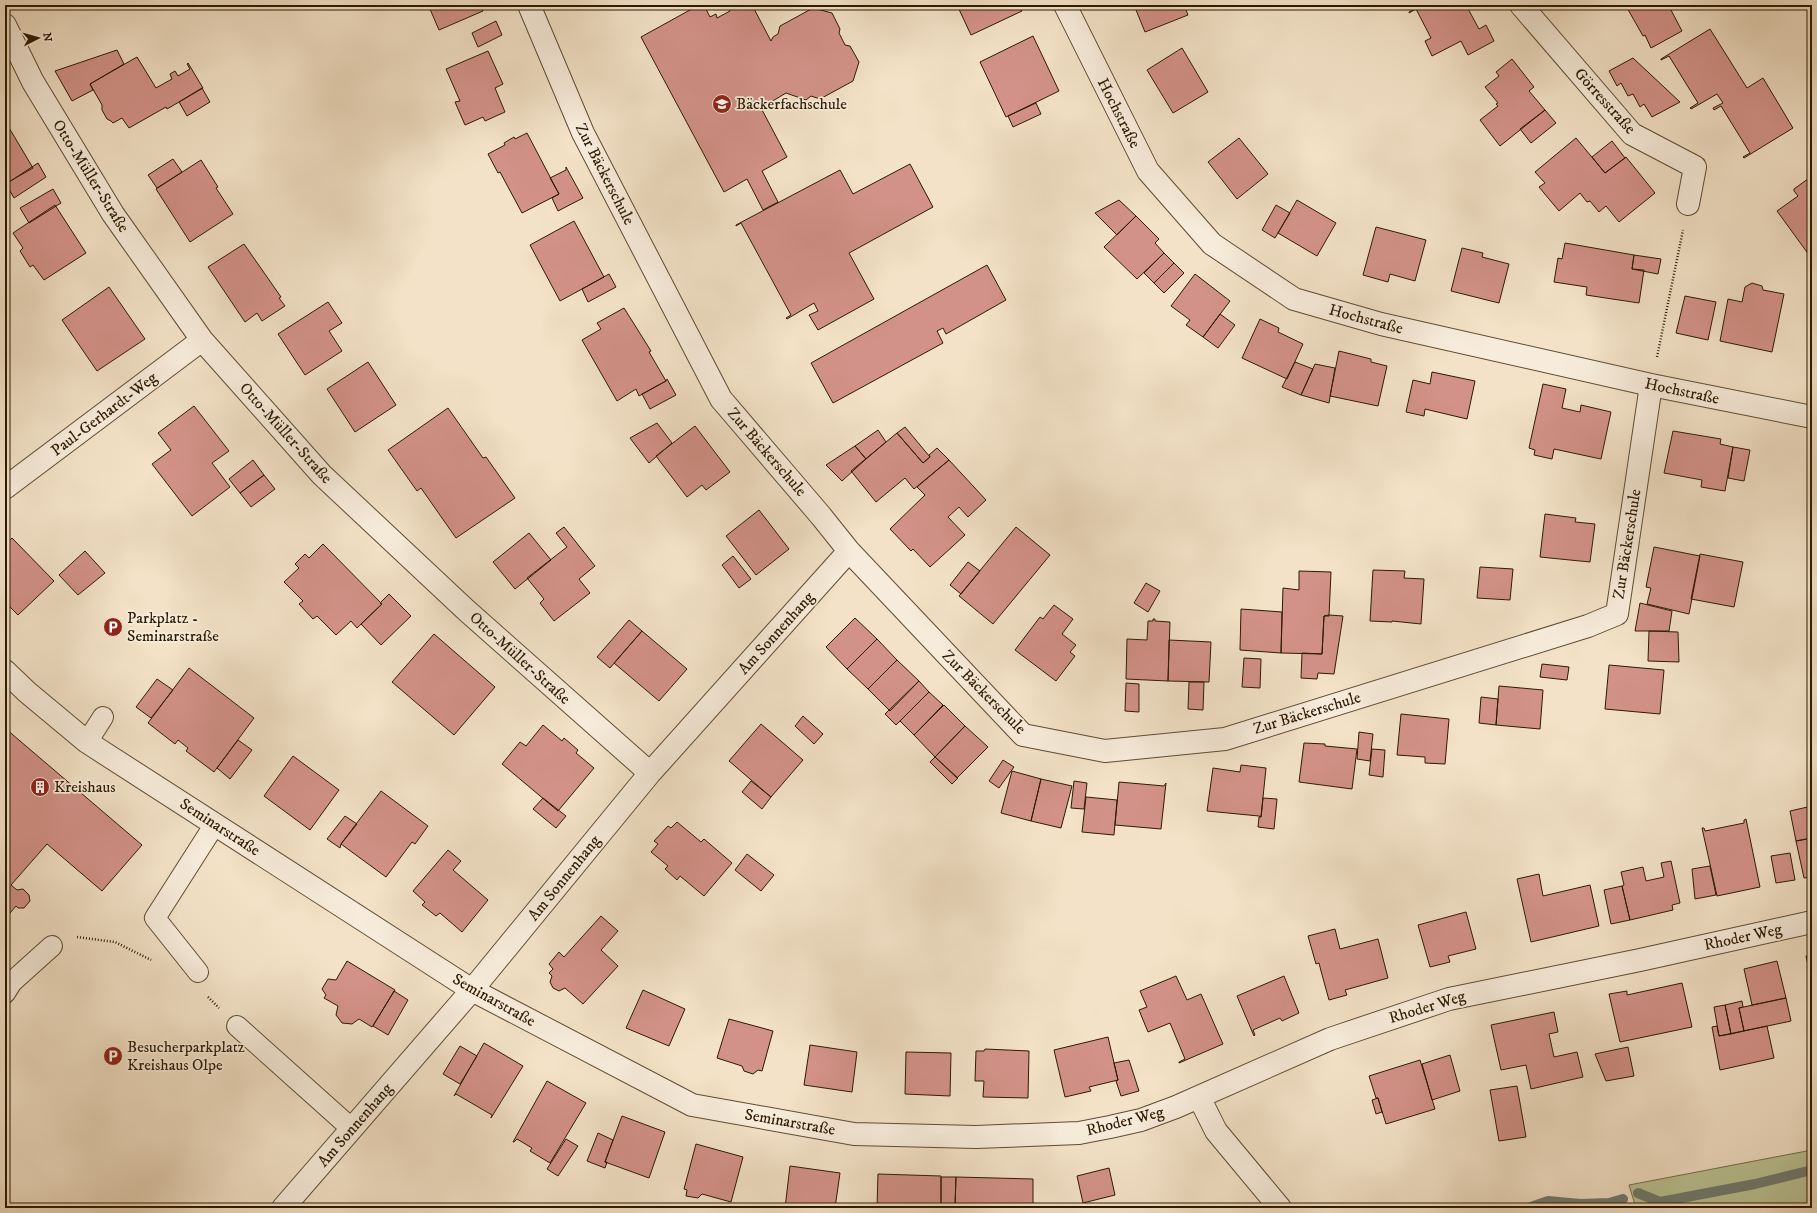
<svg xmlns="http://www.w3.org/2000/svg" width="1817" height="1213" viewBox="0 0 1817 1213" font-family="'IM FELL DW Pica',serif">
	<rect width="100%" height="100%" fill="#f3e2c7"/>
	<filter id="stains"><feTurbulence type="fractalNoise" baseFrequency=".005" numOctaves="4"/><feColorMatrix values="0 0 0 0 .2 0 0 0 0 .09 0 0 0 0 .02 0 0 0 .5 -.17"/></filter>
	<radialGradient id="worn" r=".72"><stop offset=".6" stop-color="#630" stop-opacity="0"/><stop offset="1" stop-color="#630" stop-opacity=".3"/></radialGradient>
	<path fill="#bbc395" stroke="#746e4b" d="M1812,1150V1208H1636L1629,1185Z"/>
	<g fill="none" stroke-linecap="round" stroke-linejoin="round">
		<path stroke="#707b71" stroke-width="10" d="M1638,1193L1660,1202L1755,1184L1812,1170
			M1528,1208L1548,1201L1580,1204L1609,1203L1623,1199"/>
	</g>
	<path fill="#d39289" stroke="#2c1a01" d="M36,5H48L37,9Z
		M433,5H480L483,11L439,30L430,9L434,8Z
		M699,5H704L710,17L716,14L717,18L730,11L727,5H752L771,41L773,37L778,34L780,26L813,8L832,13L840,29L839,33L845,45L850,46L859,62L853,81L820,99L811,96L806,100L786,93L761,108L787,157L762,171L778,202L763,210L747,179L724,192L641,37Z
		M957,5H1019L1022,11L971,35Z
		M1134,5H1184L1188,15L1145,32Z
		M1422,5H1466L1479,29L1486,25L1494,41L1468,55L1461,41L1432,56L1425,41L1431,38L1416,9L1409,13V12Z
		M1679,5L1671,10L1682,31L1651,48L1645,35L1643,36L1626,6Z
		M496,21L502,35L478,47L472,33Z
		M1710,29L1747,88L1763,78L1793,128L1744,158L1743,157L1750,153L1721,106L1714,110L1713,108L1723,103L1717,94L1691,109L1690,108L1698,103L1669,56L1661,60V59Z
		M1033,36L1059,91L1006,117L980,62Z
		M1182,48L1208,92L1173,113L1147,70Z
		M117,50L124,64L90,84L93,90L72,101L55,71Z
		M488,51L503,84L495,88L505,112L485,121L483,117L465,125L455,102L460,101L446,69Z
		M137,57L156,88L172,79L170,74L175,71L178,76L190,69L187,64L188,63L203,88L167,109L166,107L129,128L122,118L113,123L111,121L107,119L102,110V105L90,84Z
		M1633,58L1680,102L1652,117L1644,104L1640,107L1633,94L1628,96L1621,83L1617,86L1609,71Z
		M1512,59L1534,87L1529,91L1545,110L1500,146L1480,120L1498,106L1496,104L1498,103L1485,87L1499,76L1496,72Z
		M202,88L210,102L187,116L179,102Z
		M1036,103L1041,114L1013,127L1008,116Z
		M1545,110L1556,123L1531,143L1520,129Z
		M5,121L33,168L5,184Z
		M527,133L559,194L522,213L500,172L498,173L488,154L505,145L504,143L514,137L515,139Z
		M1239,138L1268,174L1237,199L1208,162Z
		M1576,138L1605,173L1626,157L1655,193L1619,222L1606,206L1599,212L1590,201L1587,202L1580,193L1559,211L1539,187L1545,183L1535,172Z
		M1612,141L1625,158L1605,173L1592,157Z
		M173,159L182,172L157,188L148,175Z
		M201,160L218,187L216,188L233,214L190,242L156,189Z
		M38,163L46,177L14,198L6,184Z
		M910,164L933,207L849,253L874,299L818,330L809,315L818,311L814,303L787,319L786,318L791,315L741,223L736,226V225L840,170L853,194Z
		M566,167L583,198L558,211L552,198L559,194L550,178L566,170Z
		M1812,176V259L1777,211L1798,196L1794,191V189Z
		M53,189L61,203L29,223L20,208Z
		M1119,200L1136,216L1117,235L1095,213Z
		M1297,200L1336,223L1317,256L1278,233Z
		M55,205L86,253L44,280L33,265L30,267L20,251L23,248L13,233Z
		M1276,205L1290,213L1275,238L1262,230Z
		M1136,216L1159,239L1155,243L1164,253L1137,279L1104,247Z
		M574,221L604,277L560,301L530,245Z
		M1376,227L1426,240L1415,281L1390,274L1388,282L1363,275Z
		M1565,243L1634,255L1632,269L1644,270L1639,303L1586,295L1587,287L1554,282L1558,258L1562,259Z
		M244,244L281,297L279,298L285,306L262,321L257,313L245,322L208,267Z
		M1462,248L1483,253L1482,257L1509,264L1499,303L1451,291Z
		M1164,253L1174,263L1154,283L1144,273Z
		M1634,255L1661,259L1658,274L1632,269Z
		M1174,263L1184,273L1164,293L1154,283Z
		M987,265L1006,300L946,334L943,328L937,331L943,343L833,403L811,363Z
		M609,274L616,287L588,302L582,289Z
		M1195,274L1230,301L1203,337L1186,325L1190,320L1171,306Z
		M1752,283L1762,286L1763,290L1784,294L1772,352L1720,341L1728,299L1742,302L1745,287Z
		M109,287L145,339L97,371L62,320Z
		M1685,296L1716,302L1708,340L1676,333Z
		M328,302L342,323L329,331L342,351L305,375L278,334Z
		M624,308L651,351L649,352L666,381L639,396L636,389L617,401L582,340L601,329L597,323Z
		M1220,314L1235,325L1218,348L1203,337Z
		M1260,319L1279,328L1278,332L1303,344L1287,379L1242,358Z
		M1339,351L1371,359V362L1387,366L1378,406L1330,396Z
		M368,362L396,405L355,432L327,389Z
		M1295,362L1313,369L1301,395L1282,387Z
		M1315,364L1335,368L1329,403L1301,395Z
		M1432,372L1475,381L1467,419L1425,409L1424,416L1406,412L1413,380L1430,384Z
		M667,379L676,395L650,409L642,394L666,381Z
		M1543,384L1566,389L1562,408L1580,412L1581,405L1611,412L1601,459L1554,449L1552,459L1534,455L1535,450L1529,448Z
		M194,406L229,451L212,463L230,487L192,516L152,464L171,450L158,433Z
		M448,408L483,458L486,457L515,498L456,538L421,488L417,491L388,450Z
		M657,423L672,443L649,463L630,438Z
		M695,426L730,472L706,490L702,485L687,497L656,456Z
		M905,427L930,457L923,463L897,433Z
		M878,430L886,442L866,459L855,446Z
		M1673,431L1721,439L1720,444L1733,447L1725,491L1701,487L1702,480L1664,473Z
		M897,433L923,463L930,457L929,455L937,448L949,460L914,489L905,478L876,502L851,471Z
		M855,446L866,459L842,481L826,465Z
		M1733,447L1750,450L1744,481L1728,478Z
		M253,460L264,475L240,493L229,479Z
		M949,460L986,500L968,517L959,507L948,517L965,535L930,567L913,549L911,551L890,529L925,495L917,487Z
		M264,475L275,489L251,507L240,493Z
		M759,510L789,549L756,575L726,536Z
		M1545,514L1576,518L1575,522L1595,524L1590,562L1540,557Z
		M564,527L595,566L579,579L590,593L554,621L540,603L544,599L527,578L567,547L556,533Z
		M1016,527L1050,555L993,624L959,596Z
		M529,533L551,560L515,589L493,562Z
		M12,538L54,581L18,615L5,602V545Z
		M323,544L382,604L357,628L351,621L336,635L317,616L313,619L299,604L303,601L284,582L299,568L295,564L305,554L309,558Z
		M1654,547L1700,556L1689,614L1647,604L1651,588L1646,587Z
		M85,551L105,573L78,595L59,575Z
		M1700,554L1743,562L1734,607L1691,599Z
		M733,556L751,579L739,588L722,565Z
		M968,562L980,571L961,594L950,585Z
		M1480,567L1513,569L1510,600L1477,598Z
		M1373,570L1405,571L1404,578L1424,579L1421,624L1392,621V622L1370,621Z
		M1299,571L1331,572L1329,616H1324L1322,654L1281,653L1283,588L1299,590Z
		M1146,583L1160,591L1148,612L1134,603Z
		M389,594L411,616L381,645L361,624L382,604L380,603Z
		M1640,603L1672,611L1669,631H1635Z
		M1054,605L1073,619L1062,634L1076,645L1070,652L1075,656L1056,681L1015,650L1040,617L1043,619Z
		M1241,609L1282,612L1281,653L1240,650Z
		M1329,615L1343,616L1334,674L1318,673L1317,679L1301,678L1302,653L1322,654L1324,616Z
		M855,618L877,639L847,669L826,647Z
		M1153,619H1155V621L1170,622L1168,681L1126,679L1127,639L1147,640L1148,621H1153Z
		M629,620L642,631L610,668L597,657Z
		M642,631L687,669L659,701L614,663Z
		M1649,631L1678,632L1679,662L1648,661Z
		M434,634L495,687L454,735L392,682Z
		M877,639L897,660L868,689L847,669Z
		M1169,640L1211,642L1209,682L1168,681Z
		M1244,658L1261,659L1260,688L1242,687Z
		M897,660L919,681L890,711L868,689Z
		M1542,664L1569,667L1567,680L1540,677Z
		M1609,665L1664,670L1660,714L1605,709Z
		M189,668L254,718L214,772L186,751L188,748L178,740L175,744L148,723Z
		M157,679L173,690L151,718L136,707Z
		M919,681L929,692L896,725L885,714Z
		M1189,682H1204L1203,710L1188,709Z
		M1126,683L1139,684V712L1125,711Z
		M1499,686L1543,690L1540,729L1496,725Z
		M929,692L943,705L914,735L900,721Z
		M1481,697L1498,699L1496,725L1479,723Z
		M944,705L965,726L935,757L914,735Z
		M1401,714L1449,719L1445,764L1425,763V757L1397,755Z
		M803,716L823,734L814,744L795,726Z
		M761,724L803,760L771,797L729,761Z
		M543,725L562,741L564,738L578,750L576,753L594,768L558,811L502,764L520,742L526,746Z
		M965,726L988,747L957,778L935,757Z
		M6,729L142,845L102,891L47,844L11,885L17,890L23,889L29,895L30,901L24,908H18L16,906L5,919Z
		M1359,732L1373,734L1370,761L1357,759Z
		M238,740L252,750L230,779L217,768Z
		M1304,743L1325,744V746L1357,749L1352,789L1299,782Z
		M1372,749L1385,750L1383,777L1369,775Z
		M293,756L339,790L310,830L264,796Z
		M935,757L958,778L952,784L930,762Z
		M1003,760L1014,767L999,788L989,781Z
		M1241,765L1266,768L1261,817L1259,816L1207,811L1213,768L1240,772Z
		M1012,771L1041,779L1031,821L1001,813Z
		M1041,779L1072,786L1061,828L1031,821Z
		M751,781L771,797L762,809L742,792Z
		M1074,781L1087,783L1084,809L1071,808Z
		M1119,782L1164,786L1166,783L1161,829L1115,825Z
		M381,791L428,826L415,844L412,842L386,877L341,844Z
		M1086,797L1117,800L1114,835L1082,832Z
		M543,798L566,816L556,828L533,809Z
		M1263,798L1277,799L1274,829L1258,827L1259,817H1261Z
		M1812,806V838L1796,841L1790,811Z
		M345,816L357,824L341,844L340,848L327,839Z
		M1746,819L1760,887L1717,896L1702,828H1704L1705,831L1744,823V820Z
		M677,822L701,842L704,839L732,863L704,896L680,876L677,880L665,869L668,866L651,852L658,844L654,841L668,826L671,828Z
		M1812,838V877L1804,878L1796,841Z
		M448,850L461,861L453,870L488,900L462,932L440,913L436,916L422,905L425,902L413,891Z
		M1790,853L1795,880L1776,883L1771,856Z
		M747,854L774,875L761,891L735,870Z
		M1671,861L1680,903L1672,905L1673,910L1630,920L1622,886L1624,885L1621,872L1643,867L1646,881L1664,877L1661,863Z
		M1710,866L1716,895L1695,899L1692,869Z
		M1539,874L1543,896L1590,885L1599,926L1531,942L1517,879Z
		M1622,886L1630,920L1611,924L1604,890Z
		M1466,912L1476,949L1448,956L1450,962L1430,967L1418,925Z
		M601,916L618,931L601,950L618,966L583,1004L565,988L559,991L553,988L550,982L552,976L549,973L553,969L549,964L559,952L564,957Z
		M1335,929L1340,949L1378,939L1388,978L1345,990L1347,995L1329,1000L1321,971L1319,963L1316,964L1308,936Z
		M1812,954V986L1806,956Z
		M347,961L395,990L372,1027L359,1019L352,1024L342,1023L336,1015L338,1006L324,998L326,995L322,989L328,979L336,980Z
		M1777,961L1786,998L1752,1005L1744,969Z
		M1176,976L1187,1000L1201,994L1223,1044L1179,1063V1062L1185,1059L1170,1023L1148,1032L1139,1010L1147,1007L1140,991Z
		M1284,976L1299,1013L1282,1021L1280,1018L1253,1030L1255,1035L1254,1036L1237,996Z
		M1682,983L1692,1027L1620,1042L1609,994L1627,991V995Z
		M643,990L685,1009L669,1046L626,1028Z
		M394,991L408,1000L388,1035L373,1026Z
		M1786,998L1791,1021L1744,1031L1739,1008Z
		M1742,1001L1743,1007L1739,1008L1744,1031L1731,1034L1725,1005Z
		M1725,1005L1731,1034L1719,1036L1714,1007Z
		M1554,1012L1558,1032L1549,1034L1554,1057L1577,1052L1583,1077L1531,1089L1526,1065L1501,1070L1491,1025Z
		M729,1019L773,1031L762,1071L758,1070L753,1074L744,1071L742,1066L717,1058Z
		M1717,1026L1719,1036L1767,1026L1774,1058L1720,1070L1712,1027Z
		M1108,1037L1118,1080L1089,1087L1091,1091L1065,1097L1054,1050Z
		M484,1043L523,1066L491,1118L492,1115L456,1094L454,1096Z
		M810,1045L857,1052L852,1092L804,1085Z
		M460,1046L477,1056L460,1084L443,1074Z
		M1628,1047L1634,1076L1606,1081L1595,1054Z
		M985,1049L1029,1051L1028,1098L983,1097L984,1081H975L976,1051H984Z
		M906,1052L951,1053L950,1096L905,1094Z
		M1450,1055L1460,1091L1432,1100L1422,1064Z
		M1129,1060L1139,1091L1121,1096L1116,1081L1118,1080L1114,1063Z
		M1420,1060L1435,1109L1386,1124L1378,1098H1376L1369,1076Z
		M547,1081L586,1103L550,1163L530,1151L532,1148L517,1139L514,1142H513Z
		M1517,1086L1526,1137L1499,1141L1490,1090Z
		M1378,1098L1382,1112L1376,1114L1372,1100Z
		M622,1116L665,1132L649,1178L605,1162Z
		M598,1133L613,1140L605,1162H607L605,1168L587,1161Z
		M566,1139L578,1146L558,1176L547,1169Z
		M696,1144L743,1157L731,1202L702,1194L698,1198L686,1196L687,1190L684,1189Z
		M790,1166L840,1173L835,1208H785Z
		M1109,1168L1115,1195L1083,1203L1077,1176Z
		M878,1174L941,1176V1208H877Z
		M941,1177H956L955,1206H941Z
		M956,1177L1033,1179V1208H970V1206H955Z"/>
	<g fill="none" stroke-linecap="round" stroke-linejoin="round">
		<g stroke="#5e4c32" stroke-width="22">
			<path id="service" d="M87,742L103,717
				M198,972L155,918L215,824
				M5,993L12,982L52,946
				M237,1026L352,1129"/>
		</g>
		<g stroke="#5e4c32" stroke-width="24">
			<path id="minor" d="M529,5L583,133L721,399L821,516L849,551L1023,735L1105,751L1225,739L1588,626L1617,614L1651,385
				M1065,5L1148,171L1212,244L1294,299L1381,324L1651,385L1812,417
				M1521,5L1632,134L1695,167L1688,204
				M5,25L33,82L113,214L202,340L322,475L466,610L650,773
				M5,488L202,340
				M5,671L27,692L87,742L472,990L692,1105L854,1134L976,1137L1079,1133L1110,1127L1141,1120L1176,1107L1330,1039L1449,999L1640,960L1812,922
				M1199,1097L1216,1131L1280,1208
				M283,1208L472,990L650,773L849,551"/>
		</g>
		<path stroke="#2c1a01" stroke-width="2.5" stroke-dasharray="1 2" stroke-linecap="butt" d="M1657,357L1683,230
			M77,937L115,942L151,960
			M208,997L219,1008"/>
		<use href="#service" stroke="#f7ecdb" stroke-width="20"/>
		<use href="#minor" stroke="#f7ecdb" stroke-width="22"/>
	</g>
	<defs>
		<g id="school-disc" transform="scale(1)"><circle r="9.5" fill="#8f2418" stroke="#f7ecdb"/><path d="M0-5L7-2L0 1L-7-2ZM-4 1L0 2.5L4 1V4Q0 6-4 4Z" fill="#fff"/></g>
		<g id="parking-disc" transform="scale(1)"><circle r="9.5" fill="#8f2418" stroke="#f7ecdb"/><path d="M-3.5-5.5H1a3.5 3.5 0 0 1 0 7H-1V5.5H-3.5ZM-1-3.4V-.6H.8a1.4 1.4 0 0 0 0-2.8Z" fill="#fff"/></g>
		<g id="building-disc" transform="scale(1)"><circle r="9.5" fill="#8f2418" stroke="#f7ecdb"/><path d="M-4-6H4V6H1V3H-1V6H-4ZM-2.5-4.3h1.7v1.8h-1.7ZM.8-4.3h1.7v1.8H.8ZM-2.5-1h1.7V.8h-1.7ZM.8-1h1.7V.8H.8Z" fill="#fff"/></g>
	</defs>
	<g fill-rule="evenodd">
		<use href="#school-disc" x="722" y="104"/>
		<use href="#parking-disc" x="113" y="627"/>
		<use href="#building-disc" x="40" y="787"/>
		<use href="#parking-disc" x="113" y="1056"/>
	</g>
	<g text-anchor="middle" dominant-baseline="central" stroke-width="3.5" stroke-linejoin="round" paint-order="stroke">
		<g font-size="16" fill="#2c1a01" stroke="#f7ecdb">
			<text transform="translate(1605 101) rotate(48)">Görresstraße</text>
			<text transform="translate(1119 113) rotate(63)">Hochstraße</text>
			<text transform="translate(605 174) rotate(63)">Zur Bäckerschule</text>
			<text transform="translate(91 176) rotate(58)">Otto-Müller-Straße</text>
			<text transform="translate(1366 319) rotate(15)">Hochstraße</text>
			<text transform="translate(1682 391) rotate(12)">Hochstraße</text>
			<text transform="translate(104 414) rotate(-37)">Paul-Gerhardt-Weg</text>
			<text transform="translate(286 433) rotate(48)">Otto-Müller-Straße</text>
			<text transform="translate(767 452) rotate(49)">Zur Bäckerschule</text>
			<text transform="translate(1627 544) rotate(-81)">Zur Bäckerschule</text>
			<text transform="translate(776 633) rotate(-48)">Am Sonnenhang</text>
			<text transform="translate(520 658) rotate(42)">Otto-Müller-Straße</text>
			<text transform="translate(984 692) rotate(45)">Zur Bäckerschule</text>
			<text transform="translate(1307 713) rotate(-17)">Zur Bäckerschule</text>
			<text transform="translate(220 827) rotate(33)">Seminarstraße</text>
			<text transform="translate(564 878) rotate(-51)">Am Sonnenhang</text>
			<text transform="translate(1743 937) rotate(-12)">Rhoder Weg</text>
			<text transform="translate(494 1000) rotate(29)">Seminarstraße</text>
			<text transform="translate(1427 1007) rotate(-17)">Rhoder Weg</text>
			<text transform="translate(1125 1121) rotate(-14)">Rhoder Weg</text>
			<text transform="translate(790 1122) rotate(10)">Seminarstraße</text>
			<text transform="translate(355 1125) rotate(-49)">Am Sonnenhang</text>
		</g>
		<g font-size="16" fill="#2c1a01" stroke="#f7ecdb" text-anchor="start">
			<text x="736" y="104">Bäckerfachschule</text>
			<text x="127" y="618">Parkplatz -<tspan x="127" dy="18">Seminarstraße</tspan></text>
			<text x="54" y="787">Kreishaus</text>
			<text x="127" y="1047">Besucherparkplatz<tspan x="127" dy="18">Kreishaus Olpe</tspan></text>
		</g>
	</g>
	<rect width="1817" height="1213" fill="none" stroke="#f3e2c7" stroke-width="20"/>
	<rect x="6" y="6" width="1805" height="1201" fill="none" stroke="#2c1a01" stroke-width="2"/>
	<rect x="10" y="10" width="1797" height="1193" fill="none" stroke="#2c1a01"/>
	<g transform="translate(38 38) rotate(84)" stroke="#f7ecdb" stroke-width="3" paint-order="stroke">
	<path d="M0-3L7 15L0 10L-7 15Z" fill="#2c1a01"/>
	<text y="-6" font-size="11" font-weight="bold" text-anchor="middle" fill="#2c1a01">N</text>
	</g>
	<rect width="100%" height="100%" filter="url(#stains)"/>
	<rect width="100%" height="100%" fill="url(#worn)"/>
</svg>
